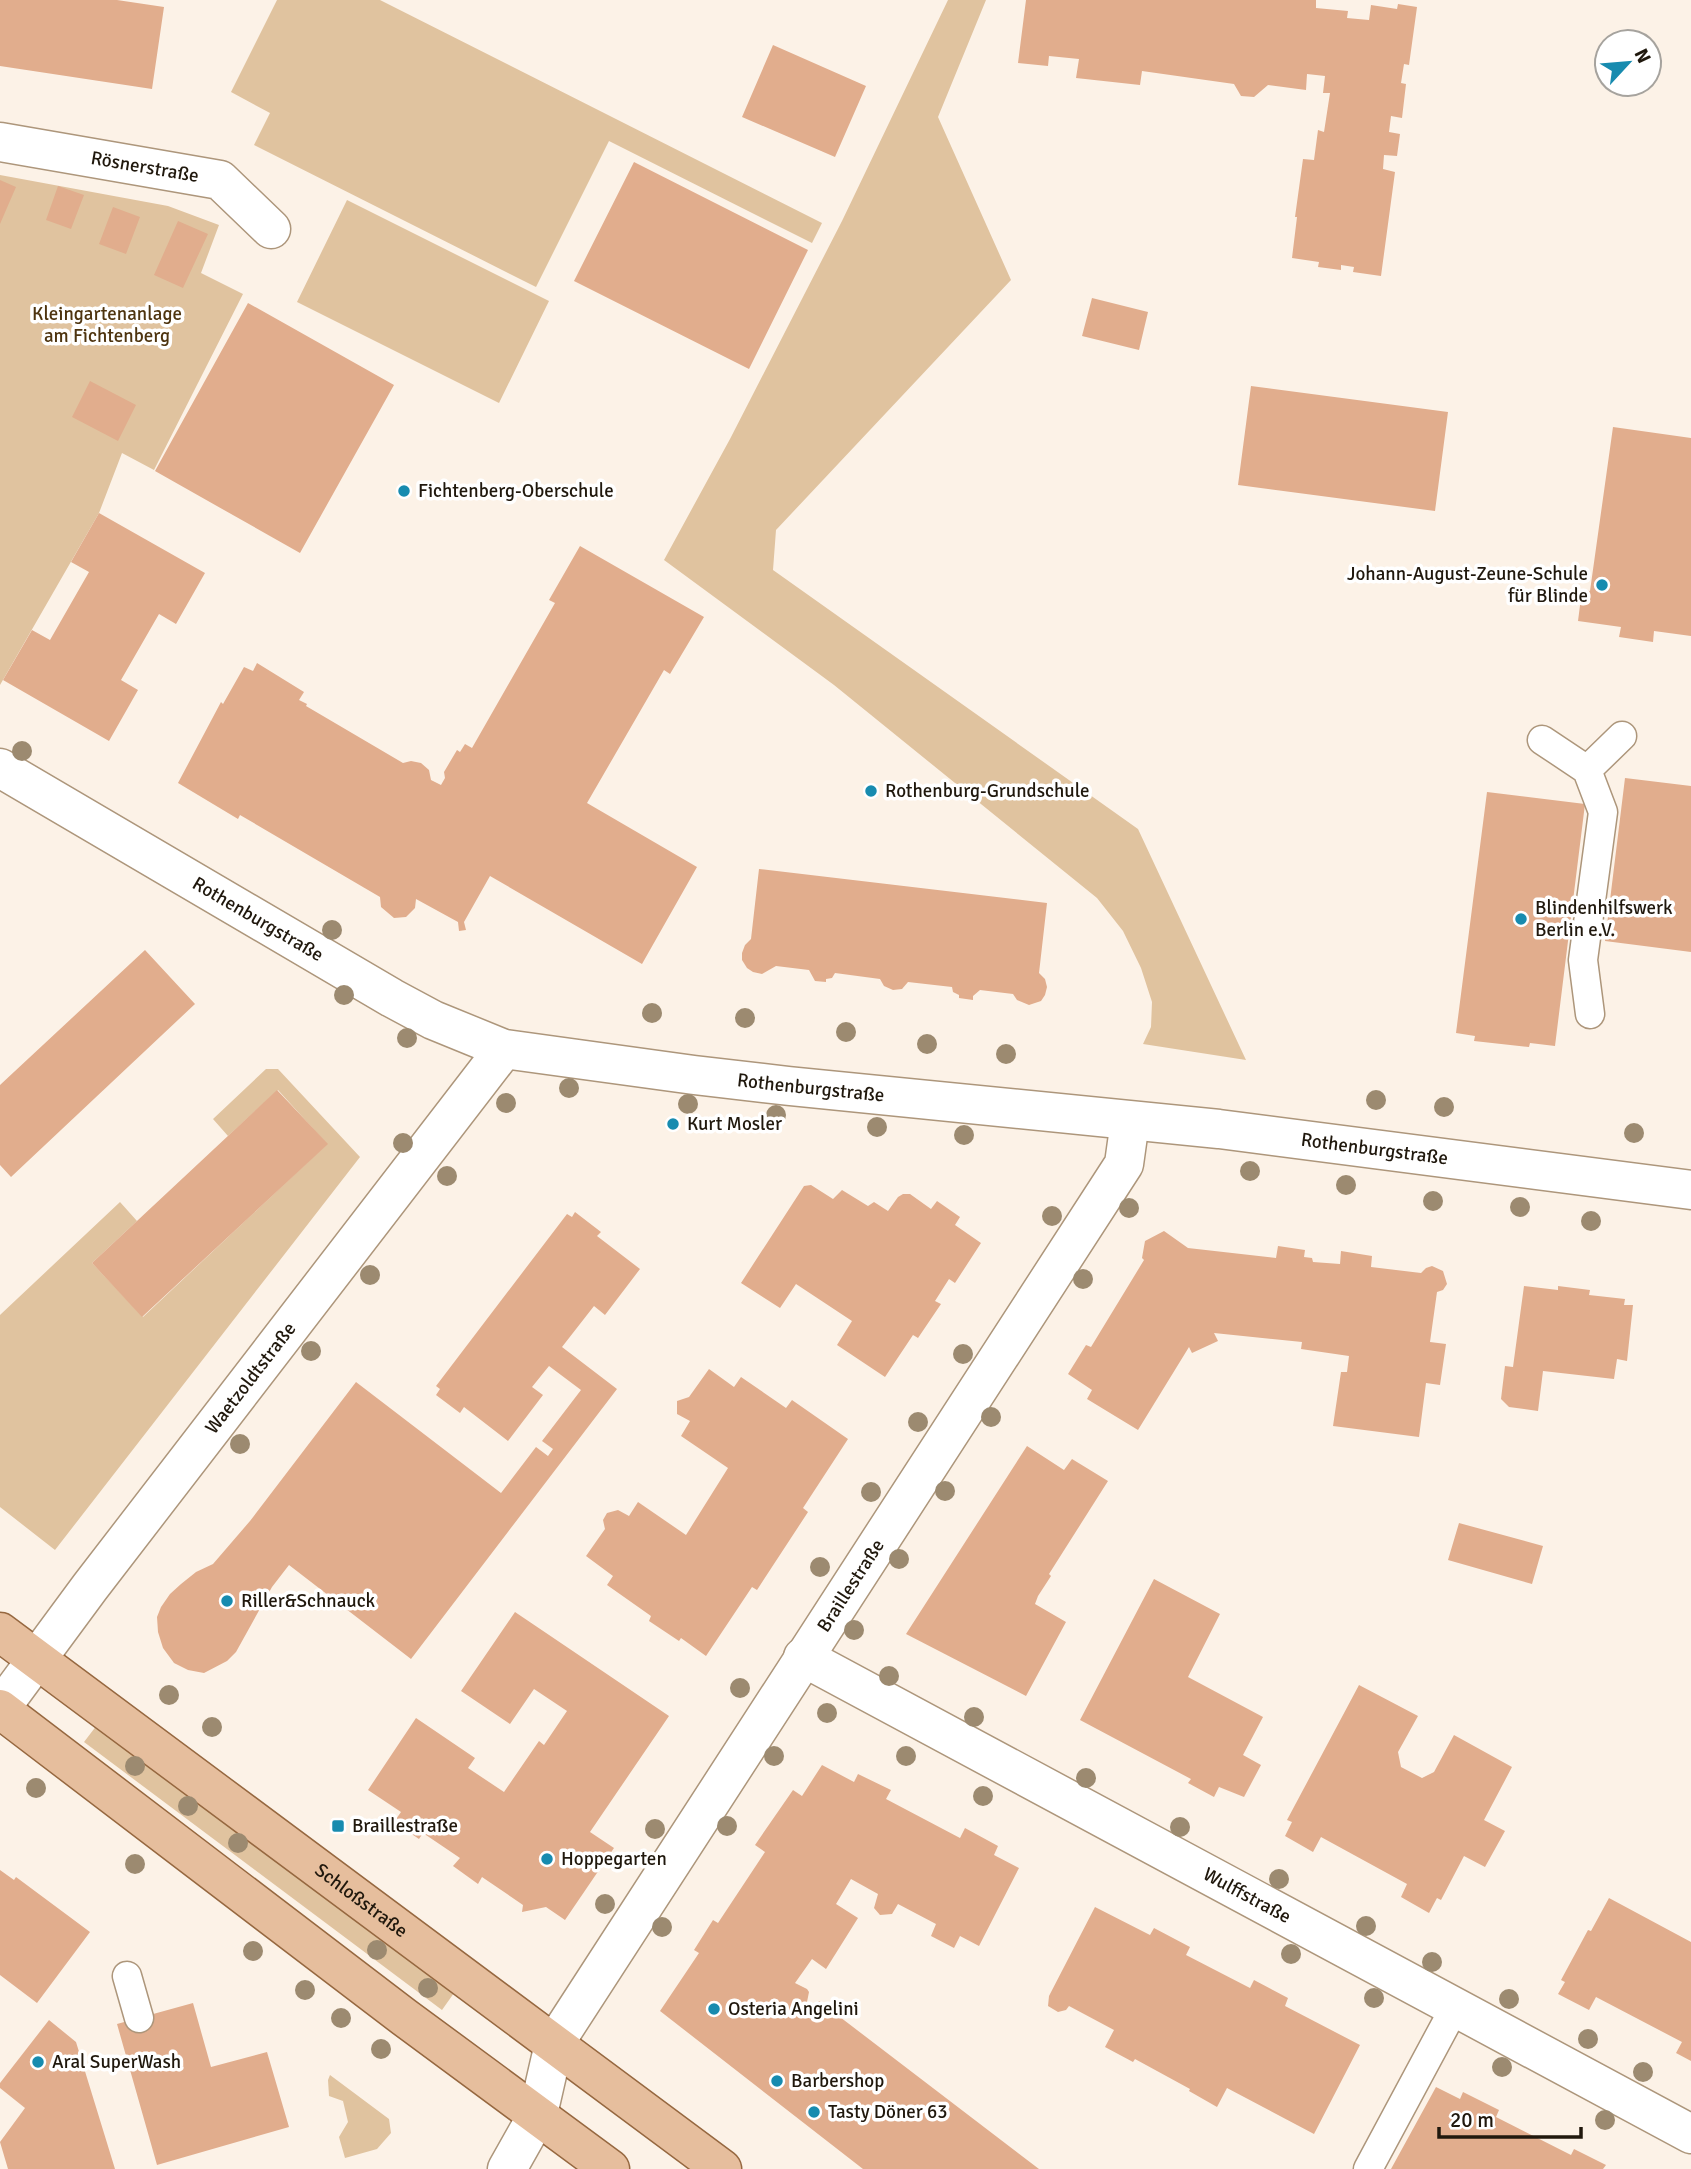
<svg xmlns="http://www.w3.org/2000/svg" width="1691" height="2169" viewBox="0 0 1691 2169" font-family="Signika,sans-serif">
	<rect width="100%" height="100%" fill="#fcf2e7"/>
	<path fill="#e0c39f" d="M277,0H380L822,223L812,243L609,141L536,287L254,145L270,113L231,92Z
		M948,0H986L938,117L1011,280L776,530L773,570L1138,829L1246,1060L1143,1044L1151,1027L1152,1002L1141,968L1123,931L1097,898L834,685L664,560L730,439L842,221Z
		M0,175L168,206L219,225L201,273L243,294L154,470L122,453L99,513L0,685Z
		M347,200L549,301L499,403L297,302Z
		M266,1069H278L360,1157L55,1550L0,1507V1315L120,1202L137,1221L92,1263L143,1317L327,1144L278,1090L228,1136L213,1119Z
		M97,1725L454,1993L442,2010L84,1742Z
		M330,2075L389,2119L391,2133L377,2149L345,2158L339,2137L348,2122L343,2101L329,2096L328,2080Z"/>
	<path fill="#e1ad8d" d="M0,0H117L164,7L152,89L0,66Z
		M1026,0H1316V8L1348,11L1347,18L1369,20L1371,5L1397,9L1398,4L1417,7L1409,65L1404,64L1401,83L1406,84L1402,118L1391,116L1389,132L1400,134L1397,156L1384,155L1383,169L1395,172L1381,276L1353,272L1354,267L1341,265V270L1318,267L1319,262L1292,258L1297,217H1295L1303,159L1314,160L1318,130L1324,132L1330,93H1323L1325,76L1307,74L1306,90L1268,85L1254,97L1241,96L1234,84L1142,71L1140,85L1076,78L1079,59L1049,56L1048,66L1018,63Z
		M773,45L866,86L835,157L742,117Z
		M634,162L808,250L749,369L574,281Z
		M0,180L16,187L0,224Z
		M58,186L84,195L71,229L46,220Z
		M113,207L140,217L126,254L99,244Z
		M178,221L208,234L183,288L154,275Z
		M1092,298L1148,312L1139,350L1082,336Z
		M248,303L394,385L300,553L155,471Z
		M90,381L136,405L118,441L72,417Z
		M1251,386L1448,412L1435,511L1238,485Z
		M1613,427L1691,438V636L1654,631L1653,642L1619,637L1621,627L1578,621L1582,590L1590,591Z
		M99,513L205,573L176,624L159,614L121,680L138,690L109,741L3,680L32,630L50,640L89,572L71,562Z
		M580,546L704,617L670,674L664,670L587,803L697,867L642,964L490,876L464,922L466,930L459,931L458,922L416,899L415,908L406,917L394,918L381,907L380,897L240,815L238,819L178,783L221,702L223,704L244,667L253,671L257,663L304,692L299,700L307,704L306,706L403,763L411,761L421,763L429,770L431,780L441,785L445,778L444,772L457,750L460,752L465,744L472,748L555,603L549,600Z
		M1625,778L1691,786V952L1605,941Z
		M1487,792L1585,804L1555,1046L1530,1043L1529,1047L1474,1041L1475,1036L1456,1033Z
		M759,869L1047,903L1039,973L1045,979L1047,987L1045,995L1041,1001L1029,1005L1017,1000L1013,994L980,990L973,996V1000L959,998V995L953,992L952,987L908,982L902,989L893,990L884,986L880,979L835,973L832,978L826,979V982L815,981L809,970L776,966L762,974L753,972L747,968L742,960V953L745,945L751,939Z
		M145,950L195,1004L11,1177L0,1165V1085Z
		M277,1090L328,1144L142,1317L92,1263Z
		M811,1185L833,1199L842,1190L868,1206L874,1202L888,1211L898,1197L903,1194H910L931,1209L937,1201L960,1217L955,1225L981,1243L955,1283L949,1279L935,1301L941,1304L918,1338L913,1335L885,1377L837,1345L852,1321L796,1284L780,1308L741,1283L804,1186Z
		M575,1212L601,1232L597,1236L640,1269L605,1315L594,1306L562,1347L617,1389L411,1659L289,1565L272,1587L236,1652L227,1661L204,1673L188,1670L174,1663L163,1648L158,1632L157,1617L161,1607L170,1594L181,1584L196,1572L213,1564L250,1521L356,1382L501,1493L536,1447L548,1456L553,1449L542,1441L581,1390L549,1366L532,1387L543,1395L508,1441L464,1407L460,1413L436,1395L440,1389L436,1386L567,1214L572,1217Z
		M1164,1231L1188,1248L1276,1258L1278,1246L1305,1250L1304,1257L1312,1258L1313,1262L1340,1264L1341,1251L1372,1256L1371,1267L1421,1273L1426,1268L1432,1266L1443,1271L1447,1284L1443,1290L1437,1292L1430,1342L1446,1344L1440,1385L1426,1383L1419,1437L1333,1426L1341,1372H1347L1349,1356L1301,1349L1302,1342L1214,1333L1218,1341L1192,1353L1189,1347L1138,1430L1087,1399L1092,1390L1068,1374L1086,1345L1091,1347L1144,1260L1142,1258L1145,1241Z
		M1524,1286L1558,1290V1286L1590,1290L1589,1295L1625,1299L1624,1305H1633L1627,1361L1617,1359L1614,1379L1543,1371L1538,1411L1509,1407L1501,1399L1505,1366L1513,1367Z
		M709,1369L734,1387L741,1377L786,1408L792,1400L848,1439L803,1508L808,1512L757,1590L752,1587L706,1656L681,1638L679,1641L649,1621L651,1616L607,1585L613,1576L586,1556L605,1529L603,1520L607,1513L618,1510L629,1516L638,1502L686,1535L728,1468L681,1436L690,1421L677,1414V1401L689,1397Z
		M1027,1446L1064,1470L1072,1459L1108,1481L1049,1574L1051,1576L1038,1596L1035,1604L1066,1622L1026,1696L906,1634Z
		M1459,1523L1543,1546L1532,1584L1448,1560Z
		M1154,1579L1220,1614L1188,1677L1263,1717L1243,1755L1261,1765L1244,1797L1219,1787L1214,1797L1188,1783L1191,1779L1080,1720Z
		M515,1612L669,1716L590,1832L614,1848L565,1920L546,1907L522,1912L523,1905L482,1877L478,1884L453,1866L460,1858L423,1833L419,1839L394,1822L401,1812L368,1790L416,1718L475,1758L468,1768L504,1792L539,1741L544,1745L567,1711L534,1689L510,1724L461,1691Z
		M1359,1685L1418,1716L1398,1752L1401,1767L1422,1778L1434,1772L1454,1735L1512,1767L1484,1820L1505,1831L1485,1867L1464,1856L1441,1900L1437,1898L1429,1913L1401,1897L1407,1884L1321,1837L1313,1852L1285,1836L1292,1822L1287,1820Z
		M822,1765L854,1782L858,1774L891,1790L886,1799L960,1838L965,1828L998,1846L994,1855L1019,1868L979,1946L960,1936L954,1948L931,1936L936,1924L898,1904L892,1914L880,1915L874,1908L878,1894L851,1879L836,1904L858,1918L826,1969L812,1959L795,1983L807,1989L809,1992L807,2002L815,2007L819,2001L1039,2169H863L660,2011L699,1953L694,1950L713,1920L718,1923L765,1852L755,1845L793,1790L802,1796Z
		M0,1870L14,1880L16,1877L90,1932L37,2003L0,1975Z
		M1609,1898L1691,1942V2061L1676,2053L1682,2042L1596,1997L1589,2010L1558,1994L1565,1982L1561,1980L1588,1930L1591,1931Z
		M1095,1907L1150,1935L1154,1928L1190,1947L1186,1955L1250,1988L1254,1980L1288,1998L1285,2006L1360,2045L1314,2134L1227,2088L1217,2107L1189,2091L1190,2089L1135,2059L1133,2062L1105,2047L1114,2030L1069,2006L1066,2010L1058,2012L1048,2006L1049,1996Z
		M193,2003L211,2067L267,2052L289,2127L157,2165L117,2024Z
		M49,2020L76,2042L115,2169H8L0,2142L25,2108L0,2088V2083Z
		M1436,2087L1460,2099L1463,2092L1499,2110L1496,2117L1571,2155L1574,2149L1606,2165L1603,2169H1391Z"/>
	<g fill="none" stroke-linecap="round" stroke-linejoin="round">
		<g stroke="#ad967b" stroke-width="31">
			<path id="service" d="M1542,740L1587,770L1603,812L1583,960L1590,1014
				M1587,770L1622,736
				M127,1976L139,2018
				M1368,2169L1455,2007"/>
		</g>
		<g stroke="#ad967b" stroke-width="41">
			<g id="minor">
				<path id="s1" d="M0,142L220,180L271,229"/>
				<path id="s2" d="M0,768L392,998L433,1020L504,1049L694,1075L789,1086L1219,1129L1691,1190"/>
				<path id="s3" d="M803,1657L1691,2134"/>
				<path id="s4" d="M0,1709L90,1587L504,1049"/>
				<path id="s5" d="M507,2169L538,2114L554,2044L1124,1164L1130,1121"/>
			</g>
		</g>
		<g stroke="#966840" stroke-width="41">
			<g id="primary">
				<path id="s6" d="M0,1632L722,2169"/>
				<path d="M0,1709L404,2017L610,2169"/>
			</g>
		</g>
		<use href="#service" stroke="#fff" stroke-width="28"/>
		<use href="#minor" stroke="#fff" stroke-width="38"/>
		<use href="#primary" stroke="#e6be9d" stroke-width="38"/>
	</g>
	<g fill="#9c8a70">
		<circle cx="22" cy="751" r="10"/>
		<circle cx="332" cy="930" r="10"/>
		<circle cx="344" cy="995" r="10"/>
		<circle cx="652" cy="1013" r="10"/>
		<circle cx="745" cy="1018" r="10"/>
		<circle cx="846" cy="1032" r="10"/>
		<circle cx="407" cy="1038" r="10"/>
		<circle cx="927" cy="1044" r="10"/>
		<circle cx="1006" cy="1054" r="10"/>
		<circle cx="569" cy="1088" r="10"/>
		<circle cx="1376" cy="1100" r="10"/>
		<circle cx="506" cy="1103" r="10"/>
		<circle cx="688" cy="1104" r="10"/>
		<circle cx="1444" cy="1107" r="10"/>
		<circle cx="776" cy="1115" r="10"/>
		<circle cx="877" cy="1127" r="10"/>
		<circle cx="1634" cy="1133" r="10"/>
		<circle cx="964" cy="1135" r="10"/>
		<circle cx="403" cy="1143" r="10"/>
		<circle cx="1250" cy="1171" r="10"/>
		<circle cx="447" cy="1176" r="10"/>
		<circle cx="1346" cy="1185" r="10"/>
		<circle cx="1433" cy="1201" r="10"/>
		<circle cx="1520" cy="1207" r="10"/>
		<circle cx="1129" cy="1208" r="10"/>
		<circle cx="1052" cy="1216" r="10"/>
		<circle cx="1591" cy="1221" r="10"/>
		<circle cx="370" cy="1275" r="10"/>
		<circle cx="1083" cy="1279" r="10"/>
		<circle cx="311" cy="1351" r="10"/>
		<circle cx="963" cy="1354" r="10"/>
		<circle cx="991" cy="1417" r="10"/>
		<circle cx="918" cy="1422" r="10"/>
		<circle cx="240" cy="1444" r="10"/>
		<circle cx="945" cy="1491" r="10"/>
		<circle cx="871" cy="1492" r="10"/>
		<circle cx="899" cy="1559" r="10"/>
		<circle cx="820" cy="1567" r="10"/>
		<circle cx="854" cy="1630" r="10"/>
		<circle cx="889" cy="1676" r="10"/>
		<circle cx="740" cy="1688" r="10"/>
		<circle cx="169" cy="1695" r="10"/>
		<circle cx="827" cy="1713" r="10"/>
		<circle cx="974" cy="1717" r="10"/>
		<circle cx="212" cy="1727" r="10"/>
		<circle cx="774" cy="1756" r="10"/>
		<circle cx="906" cy="1756" r="10"/>
		<circle cx="135" cy="1766" r="10"/>
		<circle cx="1086" cy="1778" r="10"/>
		<circle cx="36" cy="1788" r="10"/>
		<circle cx="983" cy="1796" r="10"/>
		<circle cx="188" cy="1806" r="10"/>
		<circle cx="727" cy="1826" r="10"/>
		<circle cx="1180" cy="1827" r="10"/>
		<circle cx="655" cy="1829" r="10"/>
		<circle cx="238" cy="1843" r="10"/>
		<circle cx="135" cy="1864" r="10"/>
		<circle cx="1279" cy="1879" r="10"/>
		<circle cx="605" cy="1904" r="10"/>
		<circle cx="1366" cy="1926" r="10"/>
		<circle cx="662" cy="1927" r="10"/>
		<circle cx="377" cy="1950" r="10"/>
		<circle cx="253" cy="1951" r="10"/>
		<circle cx="1291" cy="1954" r="10"/>
		<circle cx="1432" cy="1962" r="10"/>
		<circle cx="428" cy="1988" r="10"/>
		<circle cx="305" cy="1990" r="10"/>
		<circle cx="1374" cy="1998" r="10"/>
		<circle cx="1509" cy="1999" r="10"/>
		<circle cx="341" cy="2018" r="10"/>
		<circle cx="1588" cy="2039" r="10"/>
		<circle cx="381" cy="2049" r="10"/>
		<circle cx="1502" cy="2067" r="10"/>
		<circle cx="1643" cy="2072" r="10"/>
		<circle cx="1605" cy="2120" r="10"/>
	</g>
	<g fill="#178baf" stroke="#fff" stroke-width="2.5">
		<circle cx="404" cy="491" r="7"/>
		<circle cx="1602" cy="585" r="7"/>
		<circle cx="871" cy="791" r="7"/>
		<circle cx="1521" cy="919" r="7"/>
		<circle cx="673" cy="1124" r="7"/>
		<circle cx="227" cy="1601" r="7"/>
		<rect x="331" y="1819" width="14" height="14" rx="3.5"/>
		<circle cx="547" cy="1859" r="7"/>
		<circle cx="714" cy="2009" r="7"/>
		<circle cx="38" cy="2062" r="7"/>
		<circle cx="777" cy="2081" r="7"/>
		<circle cx="814" cy="2112" r="7"/>
	</g>
	<g text-anchor="middle" dominant-baseline="central" stroke-width="7" stroke-linejoin="round" paint-order="stroke">
		<g font-size="19" fill="#20180d" stroke="#fff">
			<text stroke="none"><textPath href="#s1" startOffset="147">Rösnerstraße</textPath></text>
			<text stroke="none"><textPath href="#s2" startOffset="299">Rothenburgstraße</textPath></text>
			<text stroke="none"><textPath href="#s2" startOffset="887">Rothenburgstraße</textPath></text>
			<text stroke="none"><textPath href="#s2" startOffset="1454">Rothenburgstraße</textPath></text>
			<text stroke="none"><textPath href="#s4" startOffset="415">Waetzoldtstraße</textPath></text>
			<text stroke="none"><textPath href="#s5" startOffset="681">Braillestraße</textPath></text>
			<text stroke="none"><textPath href="#s3" startOffset="504">Wulffstraße</textPath></text>
			<text stroke="none"><textPath href="#s6" startOffset="450">Schloßstraße</textPath></text>
		</g>
		<g font-size="19" fill="#4e340f" stroke="#fff">
			<text x="107" y="314">Kleingartenanlage<tspan x="107" dy="22">am Fichtenberg</tspan></text>
		</g>
		<g font-size="19" fill="#20180d" stroke="#fff" text-anchor="start">
			<text x="418" y="491">Fichtenberg-Oberschule</text>
			<text x="1588" y="574" text-anchor="end">Johann-August-Zeune-Schule<tspan x="1588" dy="22">für Blinde</tspan></text>
			<text x="885" y="791">Rothenburg-Grundschule</text>
			<text x="1535" y="908">Blindenhilfswerk<tspan x="1535" dy="22">Berlin e.V.</tspan></text>
			<text x="687" y="1124">Kurt Mosler</text>
			<text x="241" y="1601">Riller&amp;Schnauck</text>
			<text x="352" y="1826">Braillestraße</text>
			<text x="561" y="1859">Hoppegarten</text>
			<text x="728" y="2009">Osteria Angelini</text>
			<text x="52" y="2062">Aral SuperWash</text>
			<text x="791" y="2081">Barbershop</text>
			<text x="828" y="2112">Tasty Döner 63</text>
		</g>
	</g>
	<g transform="translate(1628 63) rotate(64)"><circle r="33" fill="#ffffff" stroke="#a6a39e" stroke-width="2"/>
	<path d="M0-5L12 26L0 18L-12 26Z" fill="#178baf"/>
	<text y="-10" font-size="19" font-weight="bold" text-anchor="middle" fill="#20180d">N</text>
	</g>
	<path d="M1439 2127v10h142v-10" fill="none" stroke="#20180d" stroke-width="3.5"/>
	<text x="1450" y="2127" font-size="21" fill="#20180d" stroke="#ffffff" stroke-width="5" paint-order="stroke">20 m</text>
</svg>
